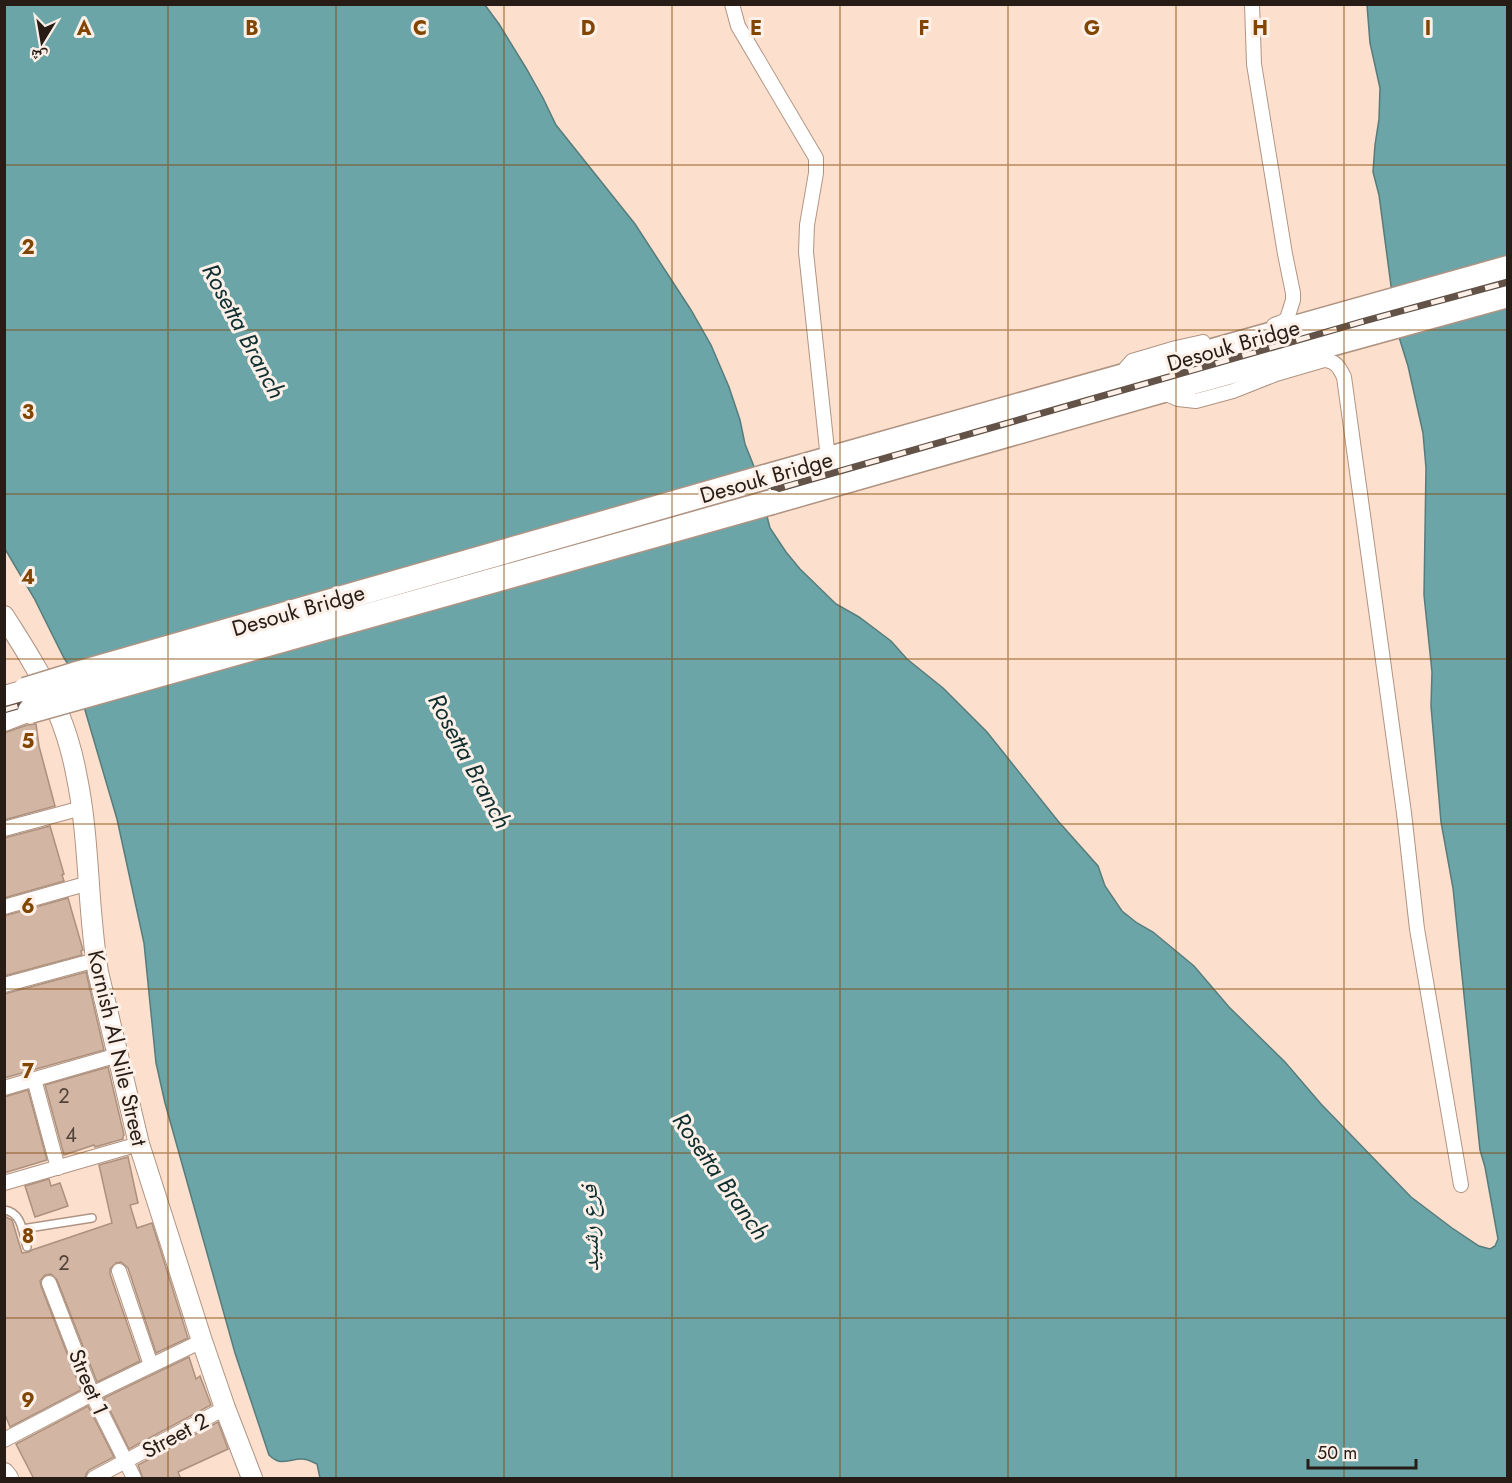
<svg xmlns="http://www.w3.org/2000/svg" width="1512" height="1483" viewBox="0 0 1512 1483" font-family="Jost,'Noto Naskh Arabic',sans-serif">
	<rect width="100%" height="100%" fill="#fcdfcc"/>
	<path fill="#6ba5a8" stroke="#577c7c" stroke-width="1.5" d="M4,5H485L499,24L526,68L543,98L556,125L635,224L691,310L711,345L729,387L740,420L745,444L755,469L770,528L786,552L800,569L836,604L859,617L891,641L907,659L943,688L987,732L1058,821L1098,866L1105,886L1122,911L1137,923L1153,932L1194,966L1229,1007L1285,1062L1321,1104L1411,1197L1452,1228L1479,1246L1490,1249L1495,1246L1498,1239L1485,1167L1480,1150L1453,888L1441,822L1431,706L1432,672L1424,595L1426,468L1423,433L1408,366L1399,337L1395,316L1379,195L1373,172L1375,145L1379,119L1380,88L1370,43L1367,5H1507V1478H320L317,1464C312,1462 308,1459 302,1459C288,1459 281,1467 269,1455L235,1353L165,1103L156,1063L144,943L117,819L80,693L78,679L64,658L34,598L5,549Z"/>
	<path fill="#d2b5a3" stroke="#ac917f" stroke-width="1.5" d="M36,724L39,746L55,806L4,820V733L27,725Z
		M50,826L64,874L62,875L64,881L4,898V838Z
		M68,898L83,950L81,951L82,955L4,976V916Z
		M86,972L104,1050L4,1078V994Z
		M108,1067L124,1135L123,1136V1139L95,1147L94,1145L64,1155L45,1085Z
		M28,1090L47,1160L4,1173V1097Z
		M128,1157L138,1203L130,1205L137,1228L152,1223L188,1338L156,1353L128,1268L121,1262L116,1263L110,1269V1274L140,1361L97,1382L57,1280L51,1274L45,1275L40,1281L41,1286L81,1390L10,1427L4,1412V1216L12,1220L22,1253L29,1252L32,1250L112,1223L99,1165Z
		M49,1179L51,1186L60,1183L68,1206L35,1217L25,1186Z
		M189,1357L196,1379L200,1376L211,1405L129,1449L104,1398Z
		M88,1406L114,1457L89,1470L86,1474L85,1479H34L16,1444Z
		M218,1422L228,1449L178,1472L181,1479H143L138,1465Z"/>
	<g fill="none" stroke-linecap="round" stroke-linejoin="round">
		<g stroke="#b09483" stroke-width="10">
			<path id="service" d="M4,1210C22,1212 23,1233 27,1247
				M22,1229L92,1218"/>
		</g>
		<g stroke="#b09483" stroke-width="16">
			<path id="minor" d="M732,4L738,26L816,158V173L807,225L806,252L828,459
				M1252,4L1254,64L1285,254L1293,293V300L1287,319L1282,322L1274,325
				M1124,374L1125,369L1132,361L1176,348L1203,342
				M1162,392L1178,399L1196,401L1233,391L1276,374L1324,360C1336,361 1339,367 1344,377L1404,813L1417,929L1461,1185
				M4,829L82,808
				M4,907L89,883
				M4,985L96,960
				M34,1079L58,1168
				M4,1088L118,1055
				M4,1183L139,1144
				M119,1271L151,1365
				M49,1283L92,1394L134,1478
				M4,1440L92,1394L202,1341
				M94,1478L225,1408"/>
		</g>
		<g stroke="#b09483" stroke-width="22">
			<path id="secondary" d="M4,616C14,632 24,647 33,663C53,696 69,735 76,773C90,838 87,906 98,972L139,1144L202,1341L225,1408L252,1478
				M4,696L25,690
				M4,721L30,711
				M4,1473L8,1478"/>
		</g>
		<g stroke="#b09483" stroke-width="27">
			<path id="trunk" d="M765,477L1508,268
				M772,502L1160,391L1508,295"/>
		</g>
		<use href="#service" stroke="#fff" stroke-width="7"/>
		<use href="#minor" stroke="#fff" stroke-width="14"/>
		<use href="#secondary" stroke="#fff" stroke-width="20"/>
		<use href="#trunk" stroke="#fff" stroke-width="24"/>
		<g stroke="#625248" stroke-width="7">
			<path id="rail" d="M4,710L1368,320L1508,282"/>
		</g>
		<use href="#rail" stroke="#fcf0e8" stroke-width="4.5" stroke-dasharray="14" stroke-linecap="butt"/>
		<g stroke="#b09483" stroke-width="27" stroke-linecap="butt">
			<path id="trunk-bridge" d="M25,690L77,674L765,477
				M30,711L772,502"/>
		</g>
		<use href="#trunk-bridge" stroke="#fff" stroke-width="24"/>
	</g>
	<path fill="none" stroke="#814500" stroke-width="1.5" stroke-opacity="0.55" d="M168,4V1478M336,4V1478M504,4V1478M672,4V1478M840,4V1478M1008,4V1478M1176,4V1478M1344,4V1478M4,165H1508M4,330H1508M4,494H1508M4,659H1508M4,824H1508M4,989H1508M4,1153H1508M4,1318H1508"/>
	<g text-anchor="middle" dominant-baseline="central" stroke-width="6" stroke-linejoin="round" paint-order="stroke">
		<g font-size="20" fill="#524339">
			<text x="64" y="1096">2</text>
			<text x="71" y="1135">4</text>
			<text x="64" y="1263">2</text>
		</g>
		<g font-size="22" fill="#271d16" stroke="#fcf0e8">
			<text transform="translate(1233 345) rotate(-16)">Desouk Bridge</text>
			<text transform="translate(766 477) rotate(-16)">Desouk Bridge</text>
			<text transform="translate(298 610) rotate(-16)">Desouk Bridge</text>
			<text transform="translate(118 1048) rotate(77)">Kornish Al Nile Street</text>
			<text transform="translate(89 1382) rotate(67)">Street 1</text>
			<text transform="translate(175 1435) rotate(-28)">Street 2</text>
		</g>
		<g font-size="24" font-style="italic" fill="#102f30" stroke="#fcf0e8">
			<text transform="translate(244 331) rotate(62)">Rosetta Branch</text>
			<text transform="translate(470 761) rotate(62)">Rosetta Branch</text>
			<text transform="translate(721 1176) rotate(55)">Rosetta Branch</text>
			<text transform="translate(589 1228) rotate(-91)">فرع رشيد</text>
		</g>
	</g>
	<g font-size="20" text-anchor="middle" font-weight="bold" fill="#814500" stroke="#fcf0e8" stroke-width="6" stroke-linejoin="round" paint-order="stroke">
		<text x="84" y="35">A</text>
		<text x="252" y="35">B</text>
		<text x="420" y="35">C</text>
		<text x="588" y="35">D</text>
		<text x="756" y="35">E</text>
		<text x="924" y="35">F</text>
		<text x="1092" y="35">G</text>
		<text x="1260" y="35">H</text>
		<text x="1428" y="35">I</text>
		<text x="28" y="254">2</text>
		<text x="28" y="419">3</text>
		<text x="28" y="584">4</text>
		<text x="28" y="748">5</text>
		<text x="28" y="913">6</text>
		<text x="28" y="1078">7</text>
		<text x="28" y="1243">8</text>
		<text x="28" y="1407">9</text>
	</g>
	<rect width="1512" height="1483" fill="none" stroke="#271d16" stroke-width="12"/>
	<g transform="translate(42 42) rotate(191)" stroke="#fcf0e8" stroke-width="4.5" paint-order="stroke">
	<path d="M0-4.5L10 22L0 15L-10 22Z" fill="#271d16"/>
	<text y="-9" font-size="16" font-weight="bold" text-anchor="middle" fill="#271d16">ش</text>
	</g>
	<path d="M1308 1459v9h108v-9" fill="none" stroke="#271d16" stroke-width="3"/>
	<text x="1317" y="1459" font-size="18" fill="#271d16" stroke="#fcf0e8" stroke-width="4.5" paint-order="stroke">50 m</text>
</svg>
